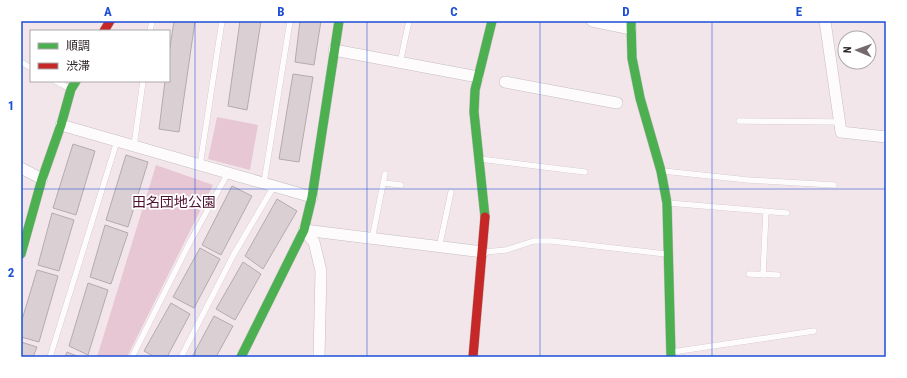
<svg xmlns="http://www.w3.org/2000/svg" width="907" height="378" viewBox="0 0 907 378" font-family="'Roboto Condensed','Noto Sans JP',sans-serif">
	<rect width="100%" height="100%" fill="#f3e6eb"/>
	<path fill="#e7c7d3" d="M217,117L258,125L250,170L208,159Z
		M156,165L213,185L127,357H97Z"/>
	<path fill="#dad0d4" stroke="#b4abae" d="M174,21H195L179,132L159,129L165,81H169V54Z
		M240,21H261L247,110L228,106Z
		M300,21H321L314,65L295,62Z
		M293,74L313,77L299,162L279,159Z
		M73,144L95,151L76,215L53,208Z
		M126,155L148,162L128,227L106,220Z
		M232,186L252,196L221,255L202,245Z
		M277,199L297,211L263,269L245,256Z
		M52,213L74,220L59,271L38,265Z
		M105,225L128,233L111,284L90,277Z
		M200,248L220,259L194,308L173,297Z
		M243,262L261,274L235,320L216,309Z
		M37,270L58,276L39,342L21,337V323Z
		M88,283L108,290L88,355L69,346Z
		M171,303L190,314L167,357H155L144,351Z
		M214,316L233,326L216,357H192Z
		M21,342L37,347L33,357H21Z
		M67,352L79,357H65Z"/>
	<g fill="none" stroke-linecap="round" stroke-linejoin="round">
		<g stroke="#c6bdc1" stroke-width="6">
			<path id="lane" d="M150,31L152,21
				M21,62L31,68
				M400,63L409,21
				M55,81L69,88
				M739,121L840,122
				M134,146L143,81
				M480,159L585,172
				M200,165L222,21
				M663,171L748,180L834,185
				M264,183L290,21
				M383,183L401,185
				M668,203L787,213
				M372,239L385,174
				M439,248L451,192
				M485,252L506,250L534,241H552L666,254
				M749,274L778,275
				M763,275L766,211
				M672,352L814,331
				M50,357L117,141
				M132,357L191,240L228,173
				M181,357L234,254L274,186"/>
		</g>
		<g stroke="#c6bdc1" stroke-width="12">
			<path id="street" d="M592,21L631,29
				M825,21L841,132L886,137
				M334,50L478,77
				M505,82L617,103
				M61,125L312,197
				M21,168L42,179
				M304,230L483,252
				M304,230L314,242L321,271L319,357"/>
		</g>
		<g stroke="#c6bdc1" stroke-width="10">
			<path id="fast" d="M631,21L632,58L640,98L661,171L667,203L671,357
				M485,217L474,112L475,90L492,21
				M21,254L42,179L61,125L71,89L76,81
				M241,357L304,230L312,197L339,21"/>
		</g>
		<g stroke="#c6bdc1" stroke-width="10">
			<path id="jam" d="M104,31L110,21
				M473,357L485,217"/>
		</g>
		<use href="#lane" stroke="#fdfbfc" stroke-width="5.5"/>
		<use href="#street" stroke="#fdfbfc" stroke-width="11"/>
		<use href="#fast" stroke="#4caf50" stroke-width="9"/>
		<use href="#jam" stroke="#c62828" stroke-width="9"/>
	</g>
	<path fill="none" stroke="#1d4ed8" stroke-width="1" stroke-opacity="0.55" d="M195,21V357M367,21V357M540,21V357M712,21V357M21,189H886"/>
	<g text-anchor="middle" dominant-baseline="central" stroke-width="3.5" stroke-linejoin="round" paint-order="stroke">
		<g font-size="14" fill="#4d112f" stroke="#fff">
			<text x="174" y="202">田名団地公園</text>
		</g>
	</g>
	<rect width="907" height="378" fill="none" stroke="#ffffff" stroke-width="44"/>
	<rect x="30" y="30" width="140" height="52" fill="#ffffff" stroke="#aca9aa"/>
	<rect x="38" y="43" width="20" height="6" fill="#4caf50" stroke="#aca9aa"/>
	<text x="66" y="50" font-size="12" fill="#2f272a">順調</text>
	<rect x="38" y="63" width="20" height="6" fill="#c62828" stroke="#aca9aa"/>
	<text x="66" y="70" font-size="12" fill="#2f272a">渋滞</text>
	<g transform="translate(857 50) rotate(272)"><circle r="19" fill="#ffffff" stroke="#aca9aa"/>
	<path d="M0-3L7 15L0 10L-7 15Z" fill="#746a6e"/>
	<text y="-6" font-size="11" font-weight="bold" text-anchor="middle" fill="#2f272a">N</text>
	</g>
	<rect x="22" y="22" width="863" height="334" fill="none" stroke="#1d4ed8" stroke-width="1.5"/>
	<g font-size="13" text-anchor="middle" font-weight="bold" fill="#1d4ed8">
		<text x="108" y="16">A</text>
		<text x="281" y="16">B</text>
		<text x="454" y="16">C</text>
		<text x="626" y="16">D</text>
		<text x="799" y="16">E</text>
		<text x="11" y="110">1</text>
		<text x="11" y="277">2</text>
	</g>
</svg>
